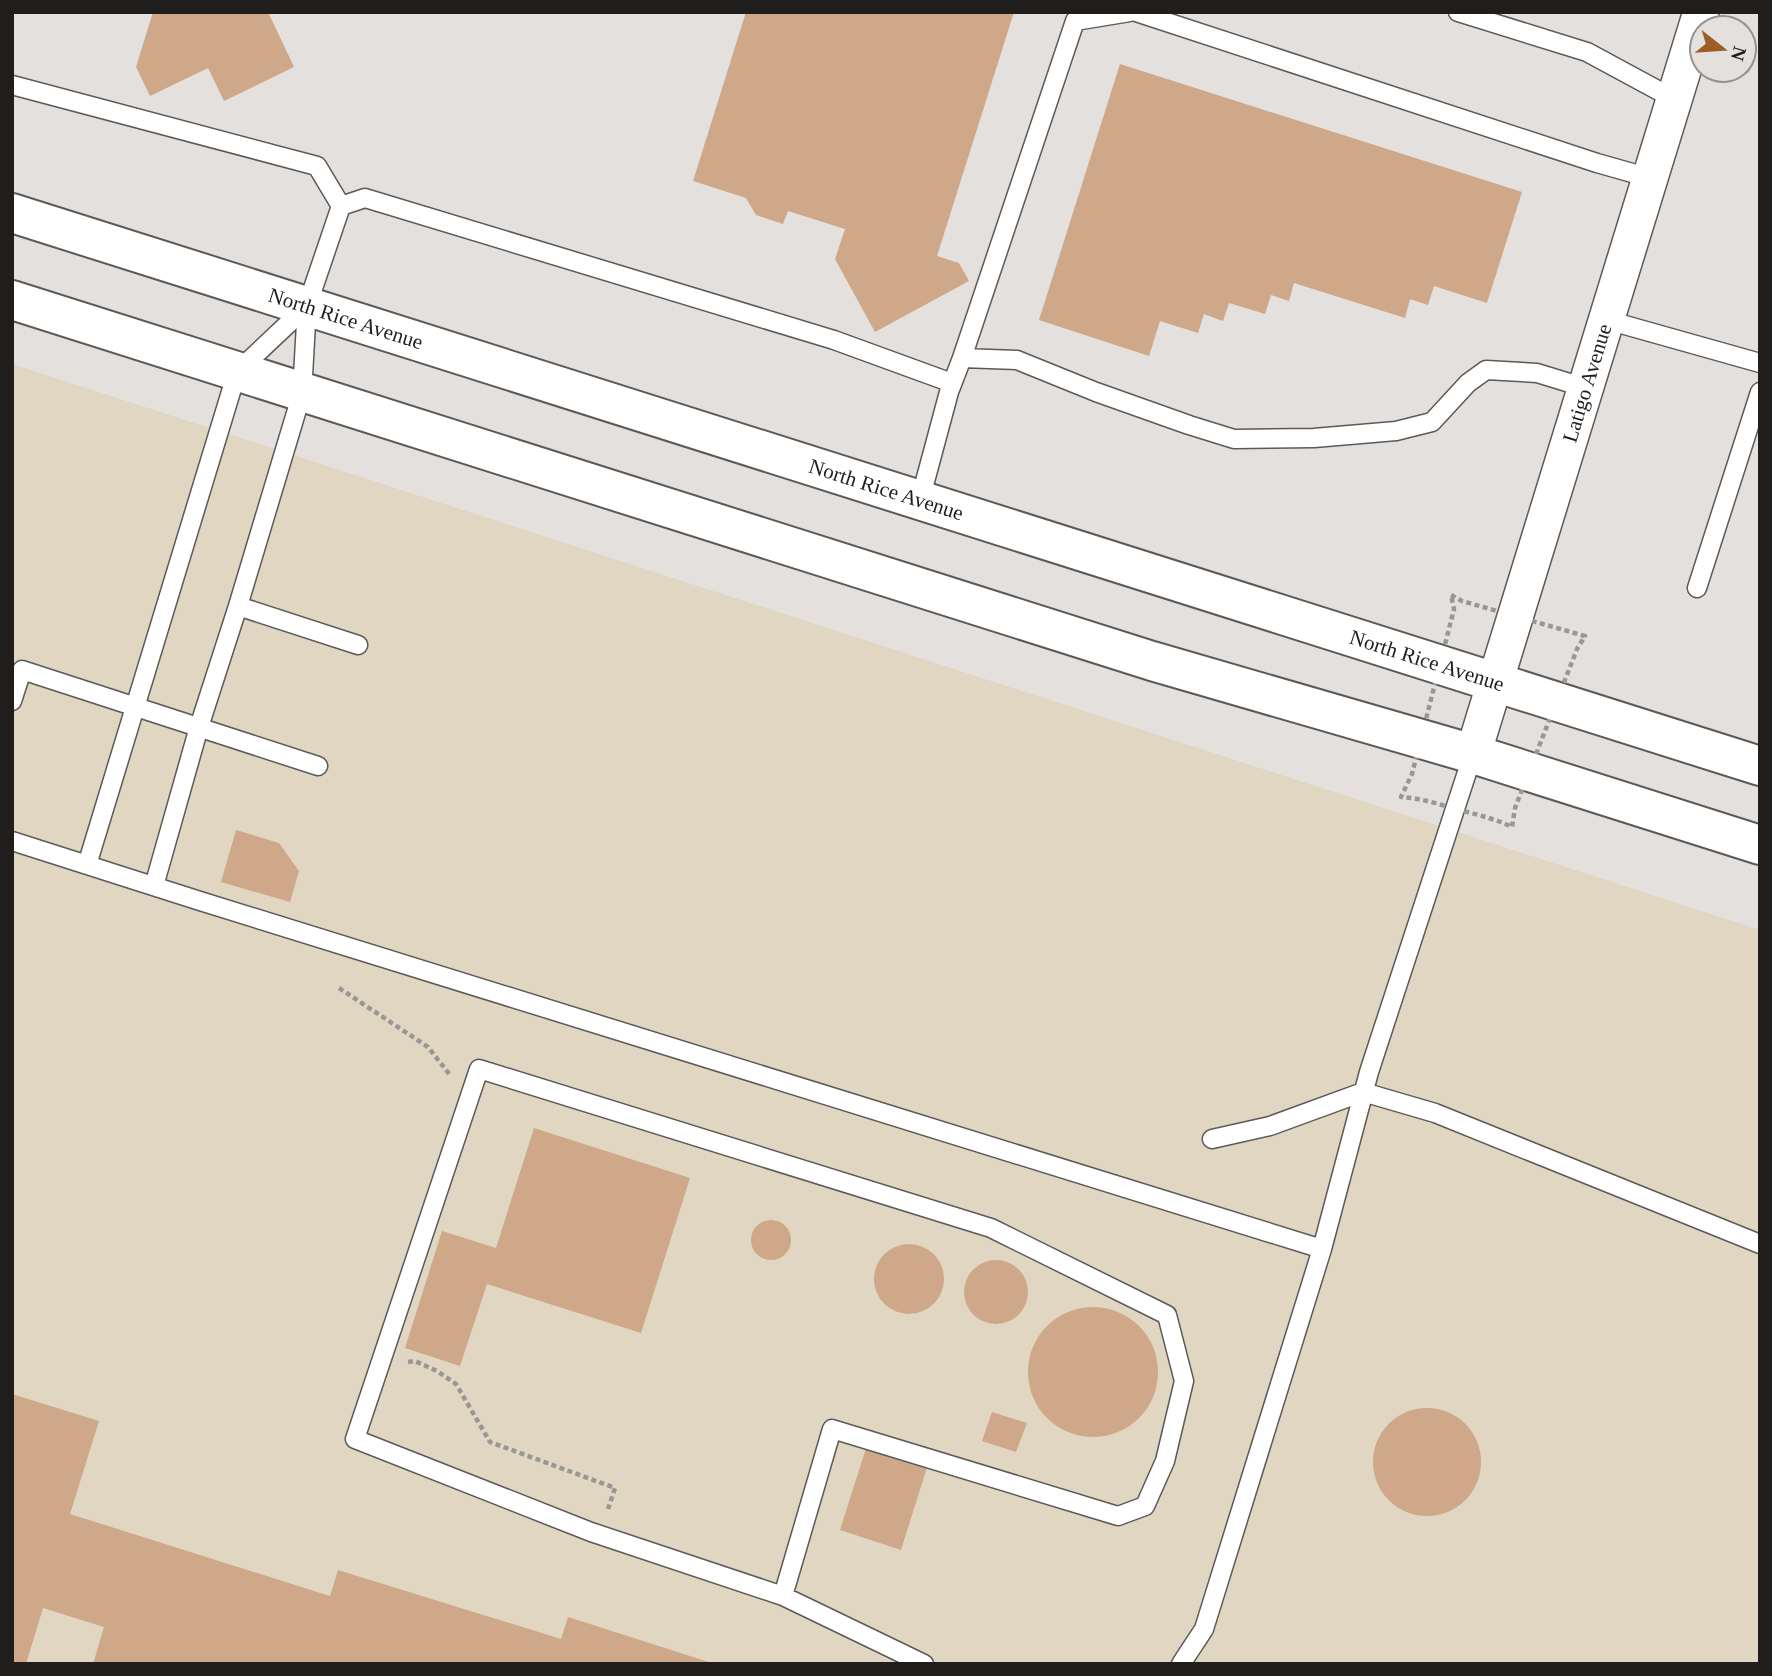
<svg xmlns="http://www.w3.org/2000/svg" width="1772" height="1676" viewBox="0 0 1772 1676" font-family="'Times New Roman',serif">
	<rect width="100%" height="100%" fill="#e3e0dd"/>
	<path fill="#e0d6c1" d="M12,364L1760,930V1664H12Z"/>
	<path fill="#cea888" d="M153,12H268L294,67L224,101L208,68L150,96L136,67Z
		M746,12H1014L937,256L959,263L969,281L875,332L835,259L845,229L788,211L783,224L756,215L746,198L693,181Z
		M1120,64L1522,192L1487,303L1434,286L1428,305L1410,299L1405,318L1294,283L1289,301L1271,295L1265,314L1229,303L1223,321L1204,314L1198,333L1160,321L1149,356L1039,320Z
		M236,830L279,843L299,871L290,902L221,882Z
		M534,1128L690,1178L641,1333L487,1284L460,1366L405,1348L442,1231L496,1248Z
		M751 1240a20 20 0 1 1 40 0a20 20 0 1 1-40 0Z
		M874 1279a35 35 0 1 1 70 0a35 35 0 1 1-70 0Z
		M964 1292a32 32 0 1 1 64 0a32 32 0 1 1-64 0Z
		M1028 1372a65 65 0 1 1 130 0a65 65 0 1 1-130 0Z
		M12,1394L99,1421L70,1514L330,1596L338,1570L561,1639L568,1617L715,1664H93L104,1627L43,1608L26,1664H12Z
		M1373 1462a54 54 0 1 1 108 0a54 54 0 1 1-108 0Z
		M992,1412L1027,1423L1016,1452L982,1441Z
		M868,1442L929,1461L901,1550L840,1530Z"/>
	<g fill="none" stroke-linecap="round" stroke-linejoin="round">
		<g stroke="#5c5957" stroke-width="21">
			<path id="service" d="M1136,12L1597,163L1650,178
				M1458,12L1587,52L1674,99
				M12,85L317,166L341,206
				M307,306L341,206L365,198L834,340L952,383
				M1607,320L1760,363
				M962,358L1075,21L1130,12
				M920,500L949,392L962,358L1017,360L1096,392L1189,425L1234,439L1314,438L1396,431L1432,422L1468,383L1486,370L1537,373L1586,388
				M1697,588L1760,392
				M238,606L358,645
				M12,701L22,670L318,766
				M12,841L200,901L1322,1249
				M87,865L237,372L307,306L302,393L238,606L199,727L154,886
				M1212,1139L1270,1126L1363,1092L1435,1113L1760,1244
				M783,1596L832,1429L1118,1516L1145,1506L1165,1461L1184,1381L1167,1315L991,1228L479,1069L355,1439L591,1532L783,1596L924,1664
				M1181,1664L1204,1629L1322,1249L1369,1072L1473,754"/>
		</g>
		<g stroke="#5c5957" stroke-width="38">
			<g id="minor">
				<path id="s1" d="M1473,754L1701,12"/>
			</g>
		</g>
		<g stroke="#5c5957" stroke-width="42">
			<g id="trunk">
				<path id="s2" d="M12,213L1760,766"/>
				<path d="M12,300L1152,661L1473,754L1760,845"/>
			</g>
		</g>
		<path stroke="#999794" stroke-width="4.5" stroke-dasharray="5 3.5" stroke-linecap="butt" d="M1451,595L1462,601L1585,636L1577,649L1515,808L1512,827C1496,819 1478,815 1460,810C1441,805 1421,798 1401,797L1412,774L1454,609Z
			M339,988L428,1047L450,1075
			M408,1362L415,1361L437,1371L456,1384L490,1442L615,1488L608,1509"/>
		<use href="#service" stroke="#fff" stroke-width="18"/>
		<use href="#minor" stroke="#fff" stroke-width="35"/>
		<use href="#trunk" stroke="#fff" stroke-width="38"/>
	</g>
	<g text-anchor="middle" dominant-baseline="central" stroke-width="5" stroke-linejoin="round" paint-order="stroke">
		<g font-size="21" fill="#1f1e1c" stroke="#e3e0dd">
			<text stroke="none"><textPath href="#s2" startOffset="350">North Rice Avenue</textPath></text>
			<text stroke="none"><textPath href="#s1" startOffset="388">Latigo Avenue</textPath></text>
			<text stroke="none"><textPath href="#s2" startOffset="917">North Rice Avenue</textPath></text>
			<text stroke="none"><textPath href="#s2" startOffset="1484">North Rice Avenue</textPath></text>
		</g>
	</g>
	<rect width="1772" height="1676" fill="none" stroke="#1f1e1c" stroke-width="28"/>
	<g transform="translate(1723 49) rotate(107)"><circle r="33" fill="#e3e0dd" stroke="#959290" stroke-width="2"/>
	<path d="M0-5L12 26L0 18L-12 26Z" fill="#9d5d26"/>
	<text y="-10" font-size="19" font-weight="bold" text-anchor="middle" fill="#1f1e1c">N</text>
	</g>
</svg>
